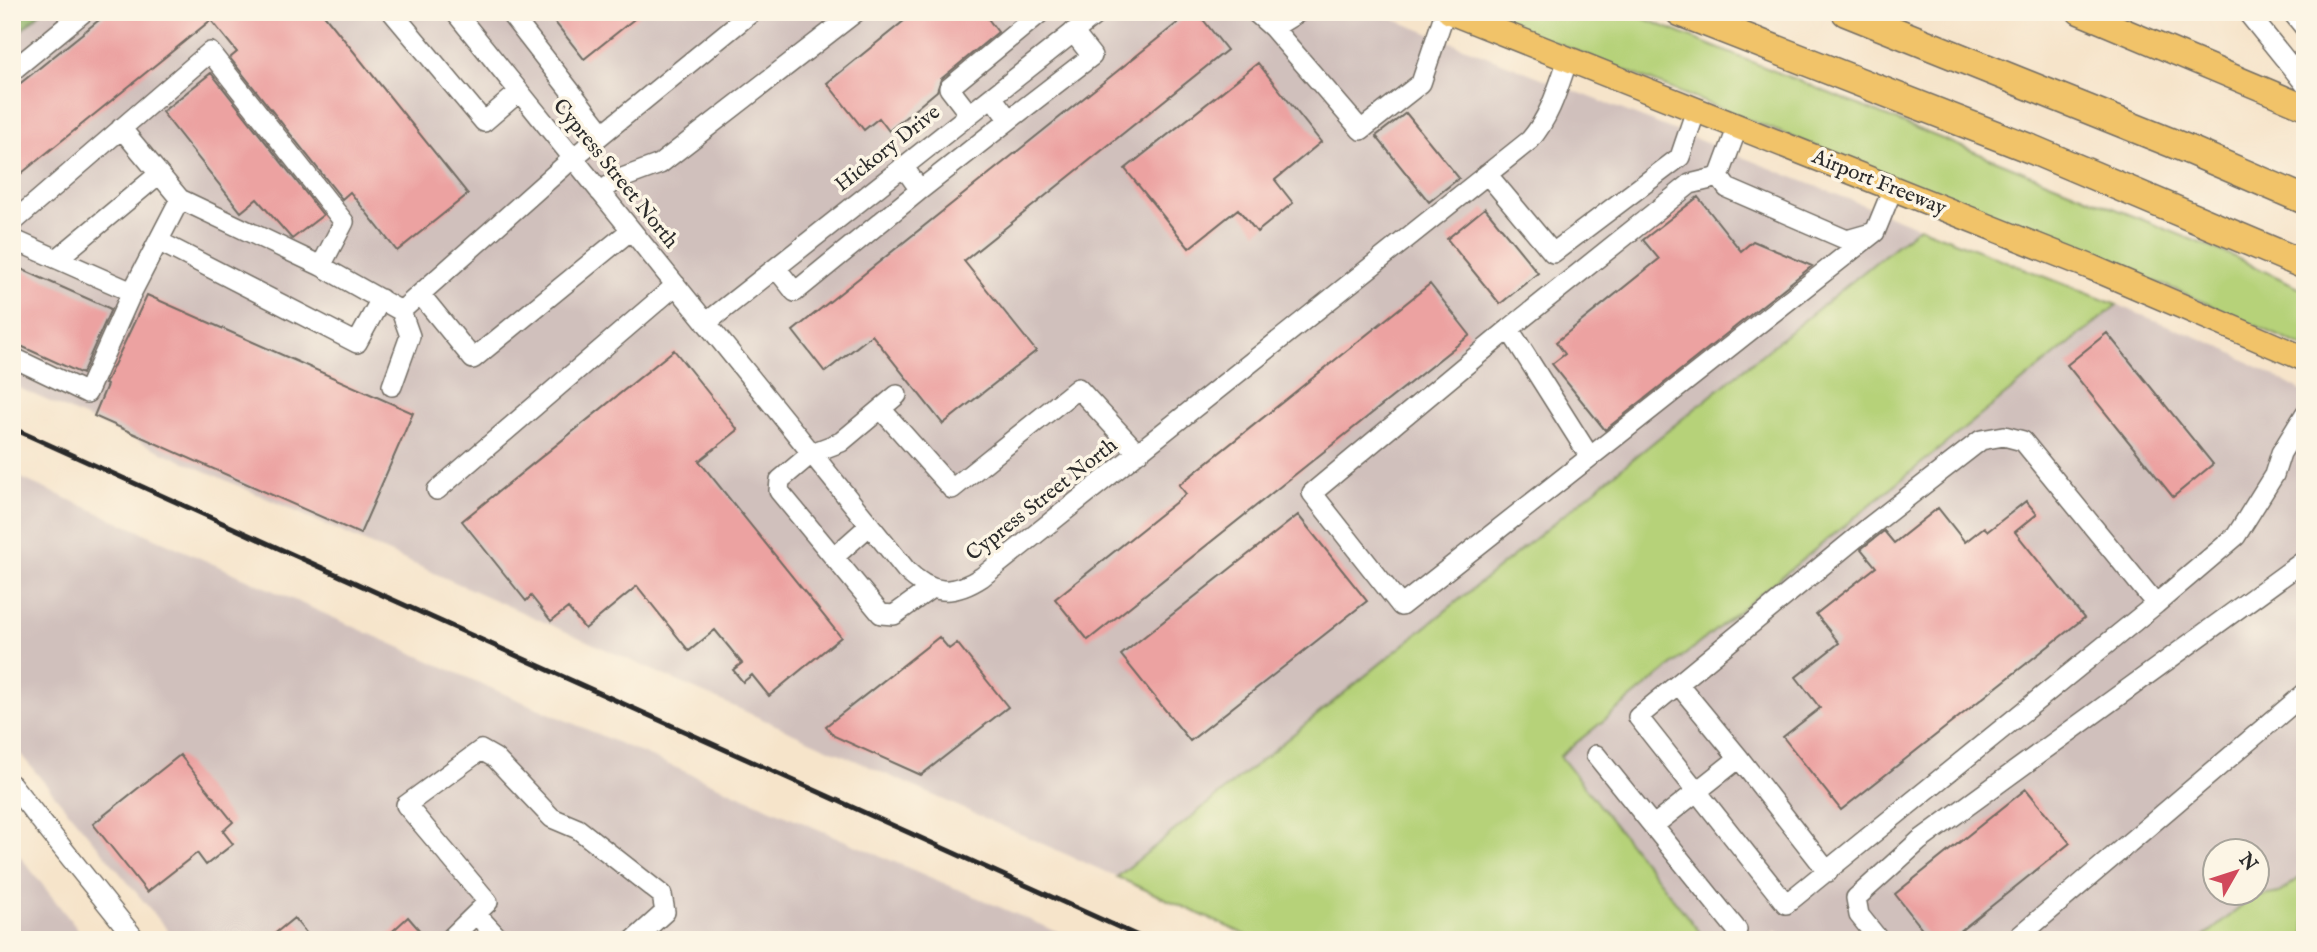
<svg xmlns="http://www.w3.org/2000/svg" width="2317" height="952" viewBox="0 0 2317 952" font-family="'IM FELL English',serif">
	<rect width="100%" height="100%" fill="#fcf5e5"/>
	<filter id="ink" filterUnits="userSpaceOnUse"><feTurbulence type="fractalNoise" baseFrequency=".0143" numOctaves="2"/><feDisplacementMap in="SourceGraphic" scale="14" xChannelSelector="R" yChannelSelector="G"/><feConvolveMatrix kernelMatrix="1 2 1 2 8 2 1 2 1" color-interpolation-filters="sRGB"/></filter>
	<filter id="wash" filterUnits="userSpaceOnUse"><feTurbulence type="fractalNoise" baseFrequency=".00686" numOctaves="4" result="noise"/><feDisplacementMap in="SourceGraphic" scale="28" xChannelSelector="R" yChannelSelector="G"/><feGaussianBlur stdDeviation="1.57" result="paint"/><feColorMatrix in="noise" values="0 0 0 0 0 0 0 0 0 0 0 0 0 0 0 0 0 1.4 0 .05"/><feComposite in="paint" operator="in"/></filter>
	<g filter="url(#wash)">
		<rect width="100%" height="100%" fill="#f6e4ca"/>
		<path fill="#d0c0bc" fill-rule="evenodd" d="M41,12H1375L1919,227L1117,877L12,385V39Z
			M2117,305L2219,346L2305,393V874L2279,893L2252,898L2200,940H1785L1776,930L1764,940H1706L1559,756ZM2216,850H2258V892H2216Z
			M12,474L493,689L1076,940H176L12,744Z
			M12,846L86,940H12Z"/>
		<path fill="#b6d279" stroke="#707e52" stroke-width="2" d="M1478,12H1628L2230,255L2305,290V348L2181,292Z
			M1919,227L2117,305L1560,756L1706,940H1257L1117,877Z
			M2305,874V940H2200L2252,898L2279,893Z"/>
		<path fill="#90b469" stroke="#5e704a" stroke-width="2" d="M12,12H41L12,39Z"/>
		<g id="blocks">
			<path fill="#eca2a1" d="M109,12H322L468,194L397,251L350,192L342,199L230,58L237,52L211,20L12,181V90Z
				M547,12H643L584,59Z
				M915,12H983L998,32L941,79L937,91L889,131L879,118L864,130L827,83Z
				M1191,12H1197L1227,50L964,261L1036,351L943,424L872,335L825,372L793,331Z
				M1258,63L1321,142L1275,180L1293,203L1257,232L1238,209L1189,248L1125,169Z
				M211,73L323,215L292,239L257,199L241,212L162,112Z
				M1406,113L1459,178L1429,202L1376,136Z
				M1698,197L1741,251L1753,241L1812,266L1605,430L1552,364L1565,354L1556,342L1659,259L1643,240Z
				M1485,208L1538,273L1500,304L1447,239Z
				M12,265L111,309L82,374L12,342Z
				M1430,284L1470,335L1088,640L1055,599L1186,494L1179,485Z
				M147,295L413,413L360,534L94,416L107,385L105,384Z
				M2107,333L2213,464L2173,497L2067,365Z
				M674,350L738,430L699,461L841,637L769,696L752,675L743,682L733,670L742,663L715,630L689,651L637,586L585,629L568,608L551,621L531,596L526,601L462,521Z
				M2026,501L2037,514L2015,532L2084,618L1841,810L1783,737L1820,708L1796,677L1839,643L1816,614L1876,567L1861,549L1884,531L1894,543L1938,508L1965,542L1984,527L1988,531Z
				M1298,515L1367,601L1190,741L1121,655Z
				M939,637L949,649L957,643L1008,707L921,775L834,736L826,726Z
				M180,755L233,822L223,831L233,844L206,865L197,853L147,892L93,824Z
				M2026,789L2070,843L1949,940H1931L1895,894Z
				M408,917L428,940H383Z
				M294,918L312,940H267Z"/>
		</g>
	</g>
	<g filter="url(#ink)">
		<use href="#blocks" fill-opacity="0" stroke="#726c63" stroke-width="2"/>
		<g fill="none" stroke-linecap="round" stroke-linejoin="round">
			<g stroke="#726c63" stroke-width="22">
				<path id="minor" d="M392,12L484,122L519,92
					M455,12L906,570C931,595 953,596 982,577L1530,140C1550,117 1558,88 1568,59
					M509,12L603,133
					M1255,12L1273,28
					M1299,12L1273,28L1361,130L1421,83L1445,12
					M2247,12L2305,84
					M2292,12L2305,28
					M12,71L84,12
					M992,97L1009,120L1092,56L1073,32
					M969,114L949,88L1040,13
					M1738,126L1719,177L1727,188L1847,240L1875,232L1893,188
					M121,128L180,199L321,266L401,311L410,336L392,386
					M1487,174L1553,253L1680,157L1696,110
					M1719,177L1690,184L1509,329L1590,457L1875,232
					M920,190L1009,120
					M600,192L617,180L660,164L856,12
					M12,223L210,52L344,222L321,266
					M12,239L132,292L87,393L12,357
					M160,242L357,343L381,299
					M57,259L159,174
					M776,268L795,292L920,190L903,166
					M132,292L180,199
					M420,294L473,359L631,230
					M401,311L573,158L752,12
					M706,323L1099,12
					M1509,329L1312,493L1401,606L1590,457
					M897,395L841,442L812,453L780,480L779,491L881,614L894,615L930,589
					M881,409L952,489L1078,388L1138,453
					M437,490L676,285
					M834,557L870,525
					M2156,604L2023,441L2004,436L1981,440L1868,528L1638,717L1786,904L2156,604L2236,536L2274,475L2281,453L2305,414
					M1596,755L1737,930
					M1739,758L1828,872
					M12,785L136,940
					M1653,826L1739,758L1679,685
					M476,914L500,940
					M449,940L488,902L406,805L481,750L495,758L552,818L578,829L662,895L665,912L634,940
					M1879,940L1859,915L1856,898L1919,841L2305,560
					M2015,940L2305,693"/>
			</g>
			<g stroke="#726c63" stroke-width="27">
				<path id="major" d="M1450,12L2093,268L2305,359
					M2079,12L2305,107"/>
			</g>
			<g stroke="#726c63" stroke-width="31">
				<path id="highway" d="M1680,12L2031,149L2305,265
					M1846,12L2187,149L2305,200"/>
			</g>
			<use href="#minor" stroke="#fff" stroke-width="19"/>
			<use href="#major" stroke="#f1c369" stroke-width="24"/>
			<use href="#highway" stroke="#f1c369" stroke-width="28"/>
			<path stroke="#2b2b2b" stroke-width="5" d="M12,428L1147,940"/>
		</g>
	</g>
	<g text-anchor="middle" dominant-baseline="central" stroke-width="7" stroke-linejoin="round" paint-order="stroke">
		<g font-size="21" fill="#2b2b2b" stroke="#fcf5e5">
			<text transform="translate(888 149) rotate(-38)">Hickory Drive</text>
			<text transform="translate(615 174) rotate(51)">Cypress Street North</text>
			<text transform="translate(1879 183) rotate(22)">Airport Freeway</text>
			<text transform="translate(1042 500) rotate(-38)">Cypress Street North</text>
		</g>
	</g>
	<rect width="2317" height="952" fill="none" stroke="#fcf5e5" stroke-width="42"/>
	<g transform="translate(2236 872) rotate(51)"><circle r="33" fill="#fcf5e5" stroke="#a8a49b" stroke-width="2"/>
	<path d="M0-5L12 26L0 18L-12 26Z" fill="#d1495b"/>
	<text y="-10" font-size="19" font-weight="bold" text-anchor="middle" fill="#2b2b2b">N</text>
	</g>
</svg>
